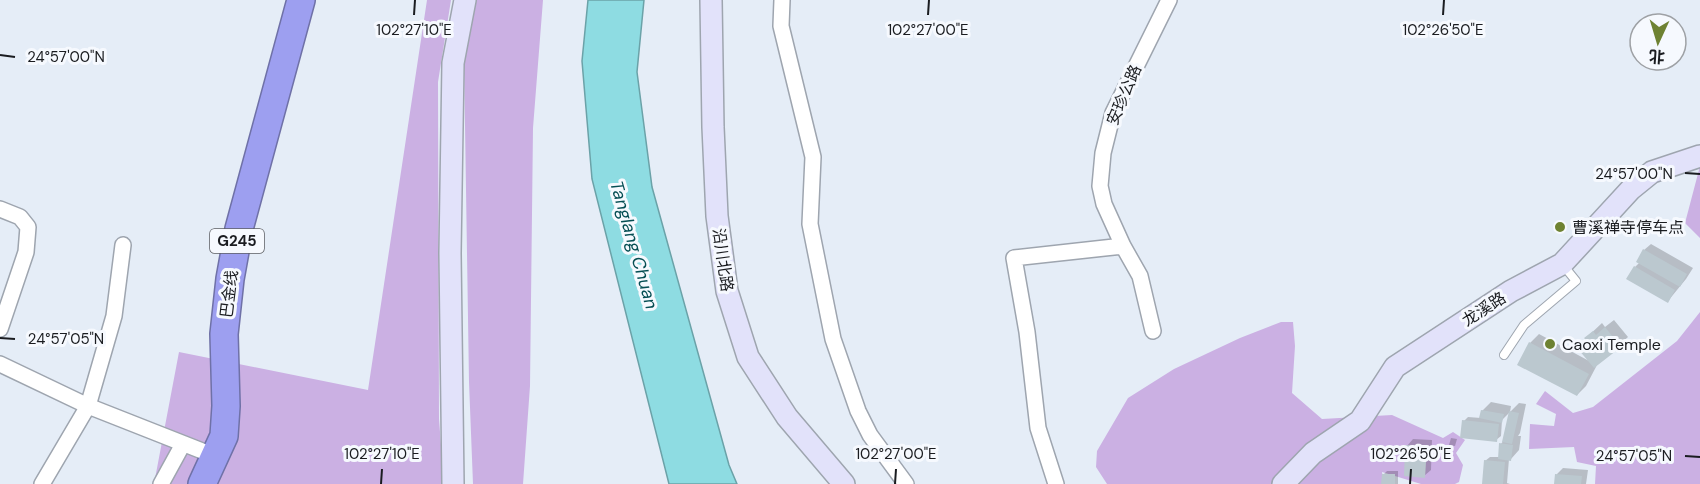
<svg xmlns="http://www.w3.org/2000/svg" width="1700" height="484" viewBox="0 0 1700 484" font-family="'DM Sans','Noto Sans SC',sans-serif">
	<rect width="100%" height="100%" fill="#e5edf7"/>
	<path fill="#cbb0e3" d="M427,0H451L438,82L439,419L444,484H154L179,352L368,390Z
		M475,0H543L533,128L530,386L523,484H473L469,382L464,60Z
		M1700,166V238L1685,223Z
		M1700,312V484H1595L1596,466L1577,462L1574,447L1529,449L1530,424L1554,426L1556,414L1536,404L1545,391L1573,413L1593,407L1677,341Z
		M1281,322H1293L1295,346L1292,393L1322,419L1392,415L1443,438L1453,432L1465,440L1456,453L1463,465L1459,482L1455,484H1421L1382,472L1384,484H1107L1096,467L1097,451L1128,398L1174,369L1240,338Z"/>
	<path fill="#8edce2" stroke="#6ba2a8" stroke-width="1.5" d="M588,0H644L637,72L652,187L729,465L737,484H669L592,179L582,61Z"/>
	<path fill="#0003" d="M1651,244L1693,268L1686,279L1668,301L1635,267L1640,262L1644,250Z
		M1614,320L1628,337L1597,365L1586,386L1577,395L1530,343L1539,334L1591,362L1588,340L1586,338L1602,323L1605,327Z
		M1491,402L1511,406L1510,412L1519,403L1526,404L1520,433L1518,436H1521L1519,450L1511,459H1509L1507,483L1510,484H1483L1485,461L1490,457H1499L1501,444L1504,440L1510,412L1502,420L1501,436L1496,440L1464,421L1468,417L1481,418L1482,411Z
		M1451,438L1457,439L1455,446L1449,445Z
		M1413,439L1432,440L1431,470L1424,476L1407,446Z
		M1563,468L1588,470L1586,484H1556L1557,474Z
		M1387,471H1398V484H1383V475Z"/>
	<path fill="#bbc8cf" d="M1643,249L1687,274L1680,287L1636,262Z
		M1634,266L1675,290L1668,303L1626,279Z
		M1605,327L1621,347L1594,368L1578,349L1587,341L1584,338L1593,331L1596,335Z
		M1529,342L1589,374L1577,396L1517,365Z
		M1481,410L1504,414L1502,423L1479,418Z
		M1509,411L1519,413L1512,444L1502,442Z
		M1462,420L1499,424L1497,442L1460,438Z
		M1499,443L1513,445L1511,461L1498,459Z
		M1405,445L1427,446L1425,478L1404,476Z
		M1484,460L1505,462L1503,484H1482Z
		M1382,474H1395V484H1381Z
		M1555,474L1582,476L1581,484H1554Z"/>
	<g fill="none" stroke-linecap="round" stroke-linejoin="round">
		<g stroke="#9ea5af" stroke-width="10">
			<path id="lane" d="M1504,355L1524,325L1576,281L1563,265"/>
		</g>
		<g stroke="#9ea5af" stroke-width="18">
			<path id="street" d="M782,0L781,26L813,157L810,224L833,339L858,411L870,435L906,484
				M0,209L20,217L28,227L26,252L0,329
				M1153,331L1140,276L1123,246L1104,204L1100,186L1103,153L1113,113L1169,0
				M0,364L88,406L215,456
				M42,484L88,406L114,316L123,245
				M161,484L183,444
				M1056,484L1038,428L1027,332L1014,258L1123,246"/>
		</g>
		<g stroke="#9ea5af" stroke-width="24">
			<path id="secondary" d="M711,0L713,127L717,216L727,291L748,357L787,417L844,484
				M453,484L450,253L453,63L465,0
				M1283,484L1313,453L1360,421L1395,367L1511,291L1562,264L1631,189L1652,172L1700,156"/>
		</g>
		<g stroke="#6f71a7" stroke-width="30">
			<path id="highway" d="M202,484L224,436L226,406L224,334L230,279L239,229L301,0"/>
		</g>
		<use href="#lane" stroke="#fff" stroke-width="8"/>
		<use href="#street" stroke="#fff" stroke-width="15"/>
		<use href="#secondary" stroke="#e2e2fa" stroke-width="21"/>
		<use href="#highway" stroke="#9d9ff0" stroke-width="27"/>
	</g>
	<path fill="none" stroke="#1a1c20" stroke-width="2" d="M414,15L415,0M928,15L929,0M1443,15L1444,0M0,55L15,57M1685,173L1700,174M0,338L15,339M1685,456L1700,457M381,484L382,469M895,484L896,469M1410,484L1411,469"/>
	<g fill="#6e8232" stroke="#f6f9fe" stroke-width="2">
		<circle cx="1560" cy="227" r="6"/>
		<circle cx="1550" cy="344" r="6"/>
	</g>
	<g text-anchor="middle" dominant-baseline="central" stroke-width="6" stroke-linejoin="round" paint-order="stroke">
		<rect fill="#f6f9fe" stroke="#5c5e63" stroke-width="1.5" x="210" y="229" width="54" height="24" rx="4.5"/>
		<g font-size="15" font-weight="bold" fill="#1a1c20">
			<text x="237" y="241">G245</text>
		</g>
		<g font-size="16" fill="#1a1c20" stroke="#f6f9fe">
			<text transform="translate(1124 95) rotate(-67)">安珍公路</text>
			<text transform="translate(723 260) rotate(82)">沿川北路</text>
			<text transform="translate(229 294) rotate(-83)">巴金线</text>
			<text transform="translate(1484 309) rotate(-33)">龙溪路</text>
		</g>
		<g font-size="16" fill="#1a1c20" stroke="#f6f9fe" text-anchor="start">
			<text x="1572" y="227">曹溪禅寺停车点</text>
			<text x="1562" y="344">Caoxi Temple</text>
		</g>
		<g font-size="18" font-style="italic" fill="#054e53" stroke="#f6f9fe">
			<text transform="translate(634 245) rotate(74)">Tanglang Chuan</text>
		</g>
	</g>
	<g font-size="15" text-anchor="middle" fill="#1a1c20" stroke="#f6f9fe" stroke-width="6" stroke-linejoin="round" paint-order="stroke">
		<text x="414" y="35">102°27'10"E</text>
		<text x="928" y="35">102°27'00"E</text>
		<text x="1443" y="35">102°26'50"E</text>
		<text x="66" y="62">24°57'00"N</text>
		<text x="1634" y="179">24°57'00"N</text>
		<text x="66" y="344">24°57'05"N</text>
		<text x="382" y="459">102°27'10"E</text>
		<text x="896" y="459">102°27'00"E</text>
		<text x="1411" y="459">102°26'50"E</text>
		<text x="1634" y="461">24°57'05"N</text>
	</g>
	<g transform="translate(1658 42) rotate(184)"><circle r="28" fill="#f6f9fe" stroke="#9ea1a5" stroke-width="1.5"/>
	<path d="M0-4.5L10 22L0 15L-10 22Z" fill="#6e8232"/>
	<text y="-9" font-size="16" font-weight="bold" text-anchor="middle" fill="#1a1c20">北</text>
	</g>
</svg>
